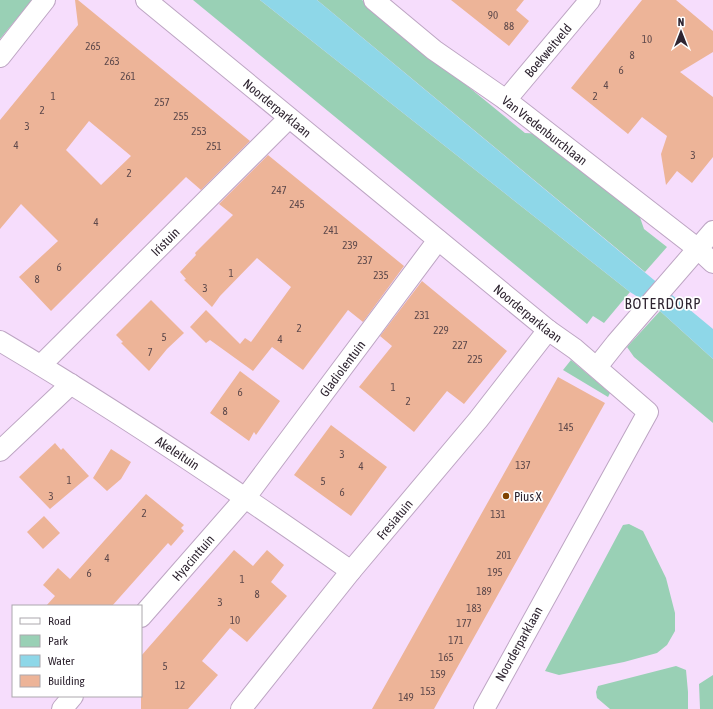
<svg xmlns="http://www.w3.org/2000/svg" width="713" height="709" viewBox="0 0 713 709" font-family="'Asap Condensed',sans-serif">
	<rect width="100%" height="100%" fill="#f6ddfc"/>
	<path fill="#99d0b5" d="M0,0H32L0,39Z
		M193,0H260L630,292L604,323L593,316L587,324Z
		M317,0H362L525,133L542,134L635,203L644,229L667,247L645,272Z
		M660,311L713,359V423L634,357L627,347Z
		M571,360L610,393L608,397L563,370Z
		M629,524L643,531L666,578L675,613V631L667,645L657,653L624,662L559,675L545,671L623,525Z
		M676,666L686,670L688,692V709H610L597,698L596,692L598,686Z
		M713,675V709H700L699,684Z"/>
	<path fill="#8ed7e8" d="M260,0H317L713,329V359L660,311L630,292Z"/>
	<path fill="#edb498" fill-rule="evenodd" d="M75,0H78L250,141L201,190L186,177L51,311L19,277L58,241L21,204L0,229V120L78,25ZM89,121L131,156L101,185L66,150Z
		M451,0H524L516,10L529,21L509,46Z
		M642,0H676L713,31V52L680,72L713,97V157L692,183L677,171L666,185L661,154L667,136L642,117L628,134L571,88Z
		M268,155L404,266L363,322L348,310L303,370L272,347L253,371L210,340L206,343L190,327L206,310L240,344L245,338L251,342L291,287L257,258L220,296L212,307L184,280L186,279L180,272L196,255L195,253L233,215L219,204Z
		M422,281L507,351L464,404L447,391L414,432L359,387L392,346L380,336Z
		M151,300L184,333L167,349L149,371L121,343L123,342L116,335Z
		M240,371L280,401L256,435L254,432L249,441L210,413Z
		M558,377L605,403L434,709H372Z
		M331,425L387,467L351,516L294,475Z
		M55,443L61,450L63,448L89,476L50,509L19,477Z
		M111,449L131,462L121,479L107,491L93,478Z
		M146,494L184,525L181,528L184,531L171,546L168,543L112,606H46L55,596L43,585L58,568L70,579Z
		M44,516L60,533L43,549L27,532Z
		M234,550L253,566L267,550L284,565L271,582L287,596L247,642L230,628L202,661L218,675L188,709H141V656Z"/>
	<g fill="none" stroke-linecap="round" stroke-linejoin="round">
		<g stroke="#bda5c3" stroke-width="22">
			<g id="street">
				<path id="s1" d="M146,0L548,330L575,349L648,412L484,709"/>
				<path id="s2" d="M374,0L434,50L506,100L698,249L713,263"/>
				<path d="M0,57L45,0"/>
				<path id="s3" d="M506,100L590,0"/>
				<path id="s4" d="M0,341C120,412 237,491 351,571"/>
				<path id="s5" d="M41,365L289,118"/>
				<path d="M597,367L616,343L713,231"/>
				<path d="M0,451L71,384"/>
				<path id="s6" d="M141,617L246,497L438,240"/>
				<path d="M62,709L73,696"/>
				<path id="s7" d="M241,709L351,571L478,420L548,330"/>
			</g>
		</g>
		<use href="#street" stroke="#fff" stroke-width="20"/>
	</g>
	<circle fill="#804300" stroke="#fff" stroke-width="1.5" cx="506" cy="496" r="4"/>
	<g text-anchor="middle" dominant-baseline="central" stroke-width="3.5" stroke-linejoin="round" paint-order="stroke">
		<g font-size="11" fill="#5e494b">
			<text x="493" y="15">90</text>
			<text x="509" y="26">88</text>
			<text x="647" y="39">10</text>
			<text x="93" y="46">265</text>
			<text x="632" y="55">8</text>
			<text x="112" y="61">263</text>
			<text x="621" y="70">6</text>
			<text x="128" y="76">261</text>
			<text x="606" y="85">4</text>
			<text x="53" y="96">1</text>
			<text x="595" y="96">2</text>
			<text x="162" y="102">257</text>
			<text x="42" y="110">2</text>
			<text x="181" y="116">255</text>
			<text x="27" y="126">3</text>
			<text x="199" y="131">253</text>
			<text x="16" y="145">4</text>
			<text x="214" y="146">251</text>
			<text x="693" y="155">3</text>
			<text x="129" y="173">2</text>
			<text x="279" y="190">247</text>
			<text x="297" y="204">245</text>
			<text x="96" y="222">4</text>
			<text x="331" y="230">241</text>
			<text x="350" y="245">239</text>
			<text x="365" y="260">237</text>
			<text x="59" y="267">6</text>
			<text x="231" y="273">1</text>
			<text x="381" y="275">235</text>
			<text x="37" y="279">8</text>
			<text x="205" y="288">3</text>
			<text x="422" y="315">231</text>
			<text x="299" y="328">2</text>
			<text x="441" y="330">229</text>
			<text x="164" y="337">5</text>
			<text x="280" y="339">4</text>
			<text x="460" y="345">227</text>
			<text x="150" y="352">7</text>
			<text x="475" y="359">225</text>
			<text x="393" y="387">1</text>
			<text x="240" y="392">6</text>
			<text x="408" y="401">2</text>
			<text x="225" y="411">8</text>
			<text x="566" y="427">145</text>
			<text x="342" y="454">3</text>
			<text x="523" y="465">137</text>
			<text x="361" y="466">4</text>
			<text x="69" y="480">1</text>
			<text x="323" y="481">5</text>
			<text x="342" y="492">6</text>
			<text x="51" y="496">3</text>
			<text x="144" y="513">2</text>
			<text x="498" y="514">131</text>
			<text x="504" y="555">201</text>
			<text x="107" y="558">4</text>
			<text x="495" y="572">195</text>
			<text x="89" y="573">6</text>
			<text x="242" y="579">1</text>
			<text x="484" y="591">189</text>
			<text x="257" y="594">8</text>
			<text x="220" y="602">3</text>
			<text x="474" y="608">183</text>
			<text x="235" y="620">10</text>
			<text x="464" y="623">177</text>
			<text x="456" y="640">171</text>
			<text x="446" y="657">165</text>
			<text x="165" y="666">5</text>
			<text x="438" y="674">159</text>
			<text x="180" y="685">12</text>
			<text x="428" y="691">153</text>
			<text x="406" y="697">149</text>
		</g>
		<g font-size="13" fill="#2f2531" stroke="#fff">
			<text stroke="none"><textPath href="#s3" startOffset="65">Boekweitveld</textPath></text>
			<text stroke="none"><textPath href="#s1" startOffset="170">Noorderparklaan</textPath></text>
			<text stroke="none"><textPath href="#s2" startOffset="215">Van Vredenburchlaan</textPath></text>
			<text stroke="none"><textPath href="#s5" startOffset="175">Iristuin</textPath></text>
			<text stroke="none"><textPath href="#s1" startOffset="494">Noorderparklaan</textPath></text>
			<text stroke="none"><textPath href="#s6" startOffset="320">Gladiolentuin</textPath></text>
			<text stroke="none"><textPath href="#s4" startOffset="210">Akeleituin</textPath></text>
			<text stroke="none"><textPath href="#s7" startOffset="244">Fresiatuin</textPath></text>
			<text stroke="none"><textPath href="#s6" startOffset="79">Hyacinttuin</textPath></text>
			<text transform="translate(519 644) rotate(-61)">Noorderparklaan</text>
		</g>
		<g font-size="13" fill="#2f2531" stroke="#fff" text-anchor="start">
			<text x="514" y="496">Pius X</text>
		</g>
		<g font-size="15" letter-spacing="1" fill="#2f2531" stroke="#fff">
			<text x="663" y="303">BOTERDORP</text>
		</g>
	</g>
	<rect x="12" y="605" width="130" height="92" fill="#ffffff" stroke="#aca8ad"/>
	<rect x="20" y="618" width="20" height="6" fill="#ffffff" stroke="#aca8ad"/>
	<text x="48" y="625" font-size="12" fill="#2f2531">Road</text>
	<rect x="20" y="635" width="20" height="12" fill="#99d0b5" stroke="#aca8ad"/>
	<text x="48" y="645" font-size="12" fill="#2f2531">Park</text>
	<rect x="20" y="655" width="20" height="12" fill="#8ed7e8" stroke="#aca8ad"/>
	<text x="48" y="665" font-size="12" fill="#2f2531">Water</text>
	<rect x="20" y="675" width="20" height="12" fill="#edb498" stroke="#aca8ad"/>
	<text x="48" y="685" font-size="12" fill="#2f2531">Building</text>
	<g transform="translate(681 32)" stroke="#ffffff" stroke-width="3" paint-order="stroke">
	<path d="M0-3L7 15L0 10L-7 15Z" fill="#2f2531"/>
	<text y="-6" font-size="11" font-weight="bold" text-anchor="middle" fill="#2f2531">N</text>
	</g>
</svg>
